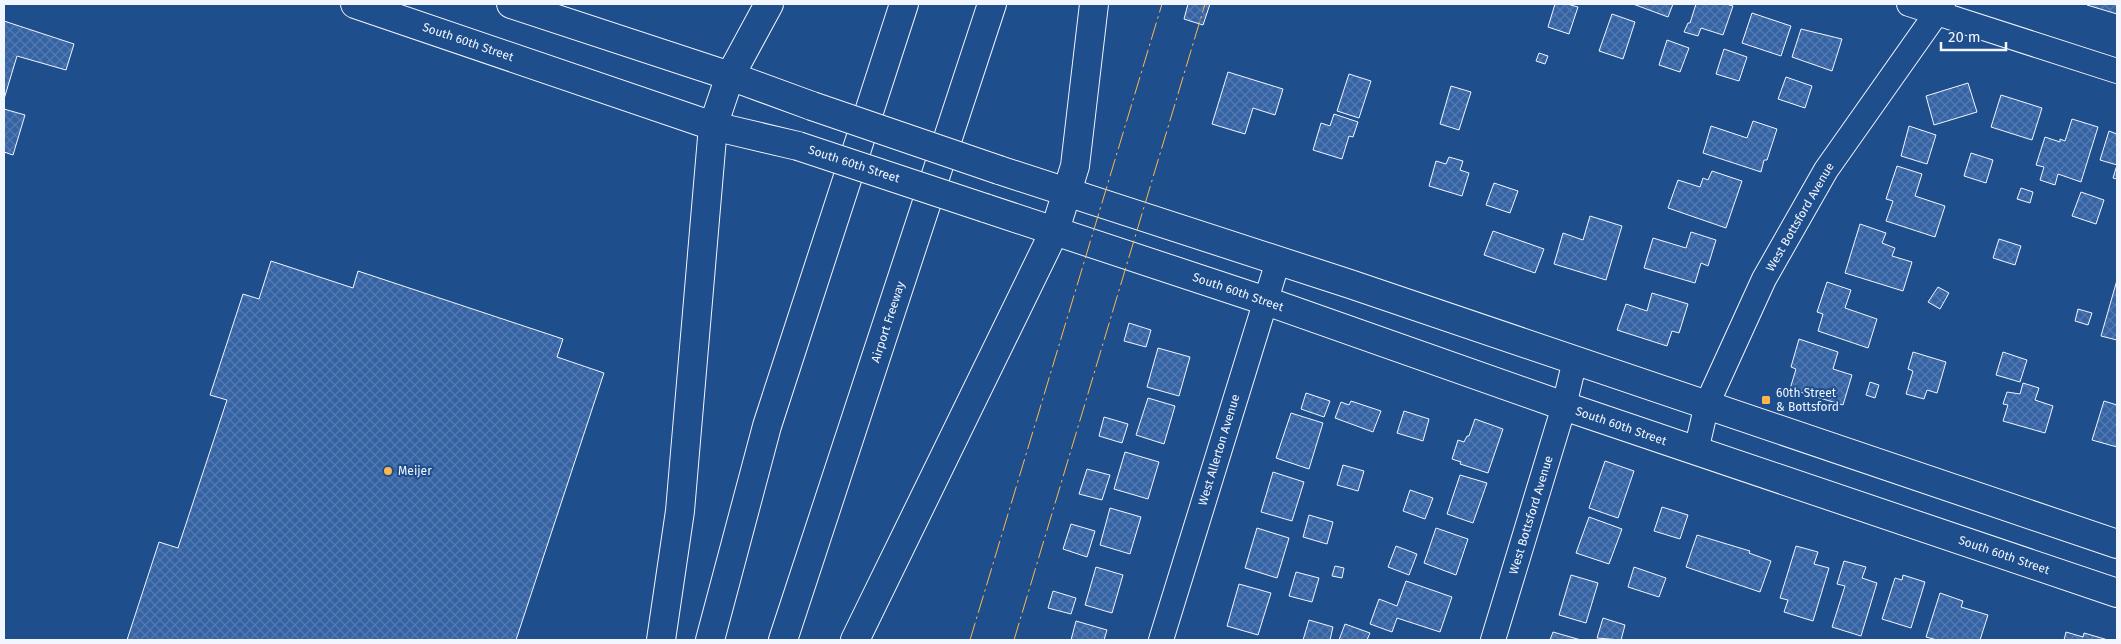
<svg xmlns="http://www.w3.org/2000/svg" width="2121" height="644" viewBox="0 0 2121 644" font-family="'Fira Sans',sans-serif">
	<defs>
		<pattern id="building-cross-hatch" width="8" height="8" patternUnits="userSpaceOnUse" patternTransform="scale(1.25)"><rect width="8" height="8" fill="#3563a3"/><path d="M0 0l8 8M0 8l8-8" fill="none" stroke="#537ab1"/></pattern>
	</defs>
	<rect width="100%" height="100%" fill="#1f4e8c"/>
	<path fill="url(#building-cross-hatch)" stroke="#f2f6ff" d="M1188,4H1210L1203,25L1184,19Z
		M1555,4H1567L1578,7L1569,34L1548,27Z
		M1633,4H1673L1668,17Z
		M1696,4H1726L1733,6L1723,35L1701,28L1698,36L1684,32L1688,23H1690Z
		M2088,4H2117V14L2087,5Z
		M1752,13L1791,26L1781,56L1742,43Z
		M1612,14L1635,22L1623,59L1599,51Z
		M4,21L74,44L66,70L17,56L4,99Z
		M1801,29L1842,39L1832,71L1792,57Z
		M1667,40L1689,48L1680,72L1659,65Z
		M1724,49L1747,57L1739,81L1716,74Z
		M1539,53L1548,56L1545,64L1536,61Z
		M1228,72L1283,89L1275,115L1253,108L1245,134L1212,124Z
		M1349,74L1371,81L1359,118L1337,111Z
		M1786,77L1812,86L1805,108L1778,99Z
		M1968,83L1977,112L1934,125L1926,96Z
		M1451,86L1471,92L1459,130L1440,124Z
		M2001,95L2042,108L2032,140L1991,127Z
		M4,109L25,115L13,155L4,152Z
		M1334,114L1358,122L1353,137L1349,136L1342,159L1313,150L1321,123L1330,126Z
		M2072,119L2098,127L2081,182L2058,174L2055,185L2040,180L2044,167L2036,165L2045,137L2060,142V139L2065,141Z
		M1753,121L1777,129L1767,160H1764L1761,172L1703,153L1711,126L1747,138Z
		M1909,126L1936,135L1927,164L1901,156Z
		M2109,131L2117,134V179L2113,178L2117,165L2100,160Z
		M1971,153L1993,160L1986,183L1964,176Z
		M1449,157L1463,161L1460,170L1469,173L1462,196L1429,186L1436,161L1446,164Z
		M1897,166L1922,174L1915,196L1945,206L1935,237L1886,221L1893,201L1886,199Z
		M1712,171L1742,181L1726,228L1668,208L1678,180L1700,187L1703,178L1708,180Z
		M1494,183L1518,191L1510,213L1486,205Z
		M2021,188L2033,192L2030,203L2017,199Z
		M2081,192L2104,200L2096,224L2072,216Z
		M1590,216L1622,226L1606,280L1554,264L1563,233L1583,240Z
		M1860,224L1886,233L1882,243L1895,248L1892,256L1912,262L1903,291L1845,273Z
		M1493,231L1544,249L1535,273L1484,255Z
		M1691,232L1716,240L1708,266L1701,263L1695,283L1644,268L1653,238L1686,248Z
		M1999,239L2021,246L2015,265L1993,258Z
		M271,261L353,288L358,271L563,339L557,357L604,373L516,640H127L159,542L178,548L227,400L210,395L243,294L259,299Z
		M2117,280V340L2101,336Z
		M1827,282L1851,290L1845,308L1877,319L1868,348L1818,331L1823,314L1817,312Z
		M1938,287L1949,293L1940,309L1928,302Z
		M1652,293L1688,304L1679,333L1672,331L1667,346L1617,330L1626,304L1647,311Z
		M2078,309L2092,313L2088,325L2075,321Z
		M1129,323L1151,330L1146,347L1124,341Z
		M1799,339L1838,352L1833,369L1852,375L1843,405L1790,389L1796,369L1791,367Z
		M1158,348L1190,357L1179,396L1147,387Z
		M1913,352L1946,362L1937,393L1927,390L1924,399L1906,394L1913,371L1908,369Z
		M2003,352L2027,360L2020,382L1996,375Z
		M1870,382L1879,385L1875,398L1866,395Z
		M2023,383L2039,388L2035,400L2053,406L2045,433L2003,421L2008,405L2003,404L2007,392L2020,394Z
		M1306,393L1330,401L1324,417L1301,409Z
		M1148,398L1175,406L1164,444L1136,435Z
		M1351,401L1381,411L1373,432L1335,418L1341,402L1349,405Z
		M2104,401L2117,405V447L2092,440Z
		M1404,411L1429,419L1423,441L1397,433Z
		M1291,413L1323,423L1309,469L1276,458Z
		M1104,417L1128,424L1122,443L1099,436Z
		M1475,419L1503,429L1488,473L1460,464L1461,462L1452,459L1458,440L1464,442L1467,436H1469Z
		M1125,452L1159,462L1148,499L1114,489Z
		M1605,461L1634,471L1618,518L1589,508Z
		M1343,465L1364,471L1358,491L1337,485Z
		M1087,469L1110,475L1102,500L1079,494Z
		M1273,472L1304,482L1292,521L1261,512Z
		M1460,475L1487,483L1473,523L1447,514Z
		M1410,490L1433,498L1425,519L1403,511Z
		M1662,507L1688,515L1680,539L1654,531Z
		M1110,508L1141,517L1130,554L1100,545Z
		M1309,515L1333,522L1327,544L1303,537Z
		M1589,517L1622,529L1609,564L1576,553Z
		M1071,524L1095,531L1087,557L1063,549Z
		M1257,528L1289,538L1277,578L1245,568Z
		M1436,528L1468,539L1456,575L1424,563Z
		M1697,535L1750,551L1749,553L1771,561L1760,592L1686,567Z
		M1396,546L1417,554L1409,575L1388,567Z
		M1796,546L1818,552L1814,564L1829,568L1813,621L1784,612L1788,600L1780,598Z
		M1844,561L1866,567L1862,578L1877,583L1861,636L1832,627L1845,586L1837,584Z
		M1335,566L1344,568L1342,578L1332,576Z
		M1096,567L1123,575L1112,613L1085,605Z
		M1634,567L1666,578L1659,597L1628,587Z
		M1296,572L1319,578L1312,602L1289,596Z
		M1571,575L1598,583L1586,623L1559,615Z
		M1903,575L1925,582L1911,628L1882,619L1895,578L1902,580Z
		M1406,581L1452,597L1440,632L1397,618L1392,632L1370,624L1379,599L1397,606Z
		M1239,584L1271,593L1258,635L1227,626Z
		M1053,591L1076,598L1071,614L1048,608Z
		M1940,593L1963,601L1961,607L1988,615L1980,640H1937L1926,637Z
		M1603,618L1625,625L1621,640L1597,638Z
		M1309,620L1333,627L1330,640H1303Z
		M1076,621L1107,630L1104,640H1071Z
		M1345,624L1370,633L1367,640H1339Z
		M1553,632L1581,640H1550Z
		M2066,632L2083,637L2084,633L2108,640H2064Z"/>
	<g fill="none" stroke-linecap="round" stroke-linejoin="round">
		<g stroke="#f2f6ff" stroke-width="26">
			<path id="minor" d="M1909,4L2117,71
				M1696,451L1707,404L1764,279L1826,170L1943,4
				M1161,640L1278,261
				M1493,640L1564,406L1575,360"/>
		</g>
		<g stroke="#f2f6ff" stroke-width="30">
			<path id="major" d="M355,4L713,126L798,146
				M511,4L730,76L812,106
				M999,170L1350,284L2117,544
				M985,208L1266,301L1564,406L2117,593"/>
		</g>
		<g stroke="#f2f6ff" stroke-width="30">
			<path id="highway" d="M661,640L680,511L713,126L730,76L769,4
				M710,640L767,426L904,4
				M783,640L992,4
				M855,640L1055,230L1075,166L1094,4"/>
		</g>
		<use href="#minor" stroke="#1f4e8c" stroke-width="24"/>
		<use href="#major" stroke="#1f4e8c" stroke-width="28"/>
		<use href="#highway" stroke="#1f4e8c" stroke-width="28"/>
		<g stroke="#f2f6ff" stroke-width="30" stroke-linecap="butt">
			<path id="major-bridge" d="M812,106L999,170
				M798,146L985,208"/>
		</g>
		<use href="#major-bridge" stroke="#1f4e8c" stroke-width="28"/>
		<path stroke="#ffb74d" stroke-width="1" stroke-dasharray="18 4 2.5 4" stroke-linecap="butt" d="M970,640L1162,4
			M1014,640L1205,4"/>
	</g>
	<g fill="#ffb74d" stroke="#1f4e8c" stroke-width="2">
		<rect x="1761" y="395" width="10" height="10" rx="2.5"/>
		<circle cx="388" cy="471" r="5"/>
	</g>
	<g text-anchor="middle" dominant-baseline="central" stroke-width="4" stroke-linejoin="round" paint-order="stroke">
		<g font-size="12" fill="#f2f6ff" stroke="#1f4e8c">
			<text transform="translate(468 42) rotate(19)">South 60th Street</text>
			<text transform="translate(854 164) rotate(18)">South 60th Street</text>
			<text transform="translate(1800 217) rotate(-60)">West Bottsford Avenue</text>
			<text transform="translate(1238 292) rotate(19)">South 60th Street</text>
			<text transform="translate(888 322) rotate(-72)">Airport Freeway</text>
			<text transform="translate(1621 426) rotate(19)">South 60th Street</text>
			<text transform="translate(1219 450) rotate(-73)">West Allerton Avenue</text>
			<text transform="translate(1531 515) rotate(-73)">West Bottsford Avenue</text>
			<text transform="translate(2004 555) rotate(19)">South 60th Street</text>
		</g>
		<g font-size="12" fill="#f2f6ff" stroke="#1f4e8c" text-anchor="start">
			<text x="1776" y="393">60th Street<tspan x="1776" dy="14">&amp; Bottsford</tspan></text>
			<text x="398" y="471">Meijer</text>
		</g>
	</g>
	<rect width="2121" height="644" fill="none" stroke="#f2f6ff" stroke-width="10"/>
	<path d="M1941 42v8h65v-8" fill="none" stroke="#f2f6ff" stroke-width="2.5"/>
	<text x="1948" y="42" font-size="15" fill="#f2f6ff" stroke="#1f4e8c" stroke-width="4" paint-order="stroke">20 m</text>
</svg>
